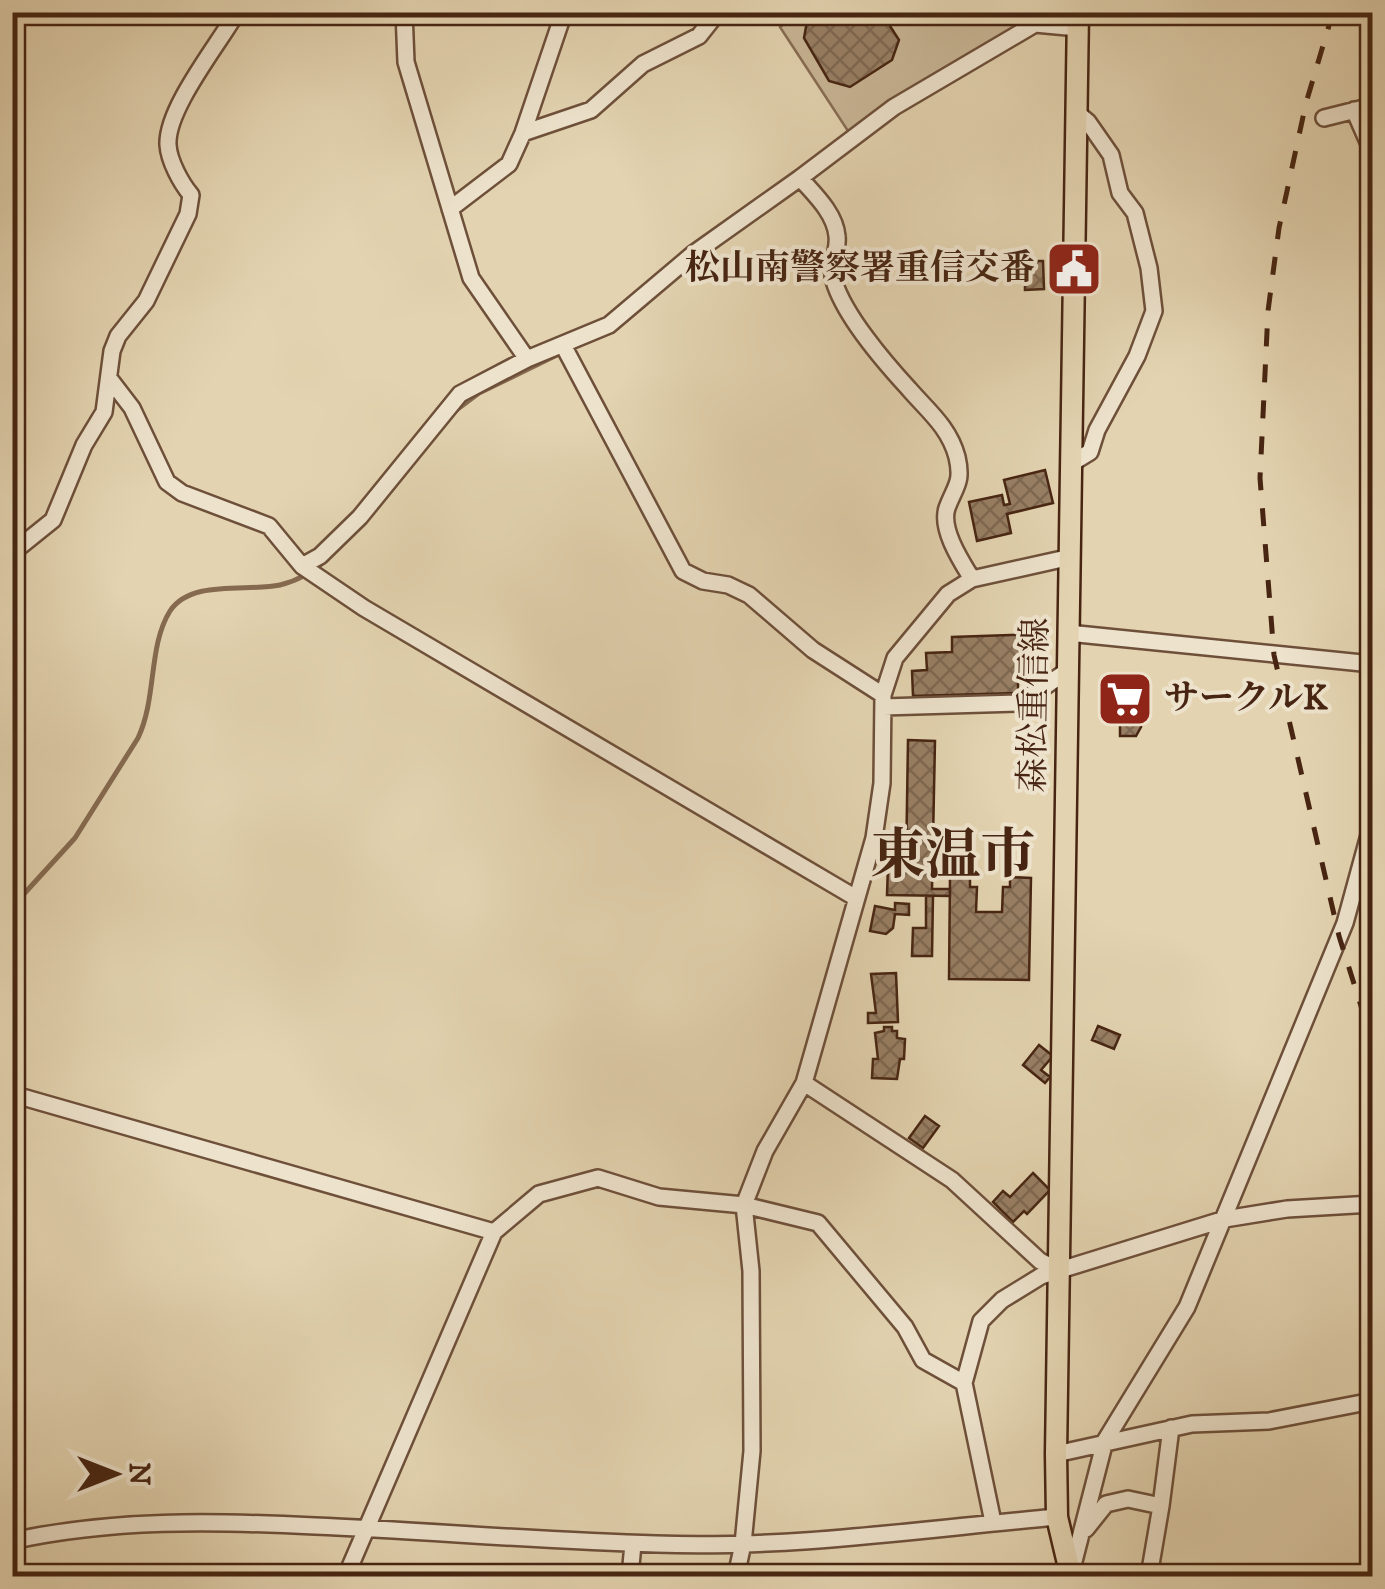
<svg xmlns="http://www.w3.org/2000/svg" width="1385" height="1589" viewBox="0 0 1385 1589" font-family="'IM FELL DW Pica','Noto Serif JP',serif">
	<defs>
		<pattern id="building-cross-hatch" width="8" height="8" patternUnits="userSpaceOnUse" patternTransform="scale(2.5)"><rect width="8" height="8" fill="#987f64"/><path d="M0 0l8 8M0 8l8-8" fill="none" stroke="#7e6851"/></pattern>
	</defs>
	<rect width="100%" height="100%" fill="#e3d3b0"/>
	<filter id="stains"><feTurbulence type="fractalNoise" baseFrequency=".002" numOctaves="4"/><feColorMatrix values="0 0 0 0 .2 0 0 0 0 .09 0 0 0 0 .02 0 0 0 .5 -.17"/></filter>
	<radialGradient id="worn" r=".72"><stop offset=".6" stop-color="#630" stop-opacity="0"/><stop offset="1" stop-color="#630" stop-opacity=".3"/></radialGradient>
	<path fill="#c8b595" stroke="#886d54" stroke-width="2.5" d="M803,12L1012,13L1021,26L850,134L780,27Z"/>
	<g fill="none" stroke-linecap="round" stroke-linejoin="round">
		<path stroke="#856a50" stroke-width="5" d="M626,320L645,304
			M455,411L479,393L563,352
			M12,907L75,838L138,738C157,698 148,646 170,611C191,579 247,592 280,585C297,581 314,571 327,559"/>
	</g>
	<path fill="url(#building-cross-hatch)" stroke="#472512" stroke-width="2.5" d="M814,12H881L899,40L892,60L850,87L829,81L804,38L808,16Z
		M1025,261H1043L1044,289L1025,290Z
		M1045,470L1053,503L1007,514L1011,533L977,541L969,502L1002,495L1004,505L1010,504L1004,480Z
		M1039,634L1040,671H1034L1035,679H1018V693L913,696L912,671L927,670L926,653L952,652V637Z
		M1120,681H1141V727L1136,736H1120Z
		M908,740L935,741L932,889H950V896L887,895L888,865H906Z
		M950,877H970V887H977L976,912H1002L1003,887H1010V877L1031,878L1029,980L949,979Z
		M926,896H933L932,956H912L913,928H926Z
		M895,903L909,904V915L895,914L893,928L886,934L870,931L875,906L895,910Z
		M896,973L898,1022L868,1023V1013H876L871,974Z
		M1098,1026L1120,1035L1114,1049L1092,1040Z
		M884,1027H892V1031H897V1038L905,1039L904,1059H900L897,1079L872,1078L873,1059H878L875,1033L884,1031Z
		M1039,1045L1053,1056L1041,1070L1050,1077L1045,1083L1023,1065Z
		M925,1116L939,1126L923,1148L909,1138Z
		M1033,1173L1050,1190L1027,1214L1024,1211L1013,1222L993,1202L1003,1191L1010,1197Z"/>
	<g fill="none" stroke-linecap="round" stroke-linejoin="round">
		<g stroke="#6e503a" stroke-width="20">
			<path id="minor" d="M404,12L406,62L471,278L527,359
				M1024,12L1035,24L1078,28
				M1354,110L1372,151
				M1324,118L1372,106
				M523,133L591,110L643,64L699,36L718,12
				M800,178L894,107L1035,24
				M450,209L509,164L523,133L564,12
				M563,345L683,571L703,581L728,585L749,595L813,650L883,695
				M109,378L132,408L167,482L182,493L269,526L302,566L364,608L856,898
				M1072,463L1090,452L1097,430L1137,356L1154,311L1149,268L1135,213L1120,193L1111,155L1088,122L1076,112
				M12,553L53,520L84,445L104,412L112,351L118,336L146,301L188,214L191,195C181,183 169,161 168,145C166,109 218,45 237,12
				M302,566L320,556L360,517L460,394L527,359L609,325L693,254L800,178C814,194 835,213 837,236C839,251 829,266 834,281C844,315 885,363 909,389C928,411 949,427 957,457C963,483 955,486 947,508C940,529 961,561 972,579
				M1068,633L1372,664
				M12,667L16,689L12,700
				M883,707L1021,703L1067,671
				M804,1083L952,1180L1040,1261L1058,1270
				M12,1094L494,1232
				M964,1383L981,1321L1002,1300L1041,1276L1225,1219L1287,1209L1372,1204
				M1056,1454L1192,1424L1269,1421L1372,1401
				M1086,1529L1106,1504L1128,1499L1161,1506L1171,1428
				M12,1541C112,1519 213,1521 315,1526C429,1531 542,1541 656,1544C789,1549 924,1529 1057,1517
				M1071,1573L1105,1441L1187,1307L1345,923L1372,824
				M346,1576L494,1232L539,1194L598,1178L659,1197L744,1205L818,1223L905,1327L923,1360L964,1383L993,1522
				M630,1576L633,1544
				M736,1576L743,1544L752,1451L751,1271L744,1205L765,1151L804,1083L874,838L882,783L883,695L895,658L948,594L972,579L1071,557
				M1149,1576L1161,1506"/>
		</g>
		<g stroke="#472512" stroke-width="25">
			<path id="major" d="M1071,1576L1057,1517L1056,1454L1078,12"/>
		</g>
		<use href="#minor" stroke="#ede2cc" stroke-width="15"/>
		<use href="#major" stroke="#e3d3b0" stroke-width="20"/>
		<path stroke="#472512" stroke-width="5" stroke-dasharray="18 18" stroke-linecap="butt" d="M1333,12L1306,103L1279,228L1268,311L1260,478L1274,655L1339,936L1372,1041"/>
	</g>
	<defs>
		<g id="civic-square" transform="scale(2.875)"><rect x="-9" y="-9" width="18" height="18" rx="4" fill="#8f2418" stroke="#ede2cc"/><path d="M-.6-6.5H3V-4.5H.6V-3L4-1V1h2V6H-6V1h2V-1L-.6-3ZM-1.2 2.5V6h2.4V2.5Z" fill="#fff"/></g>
		<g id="supermarket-square" transform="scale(2.875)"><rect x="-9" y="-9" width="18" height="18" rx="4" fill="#8f2418" stroke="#ede2cc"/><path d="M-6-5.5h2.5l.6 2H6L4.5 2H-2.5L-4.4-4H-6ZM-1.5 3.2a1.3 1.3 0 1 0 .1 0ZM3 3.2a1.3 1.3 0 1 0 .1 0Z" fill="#fff"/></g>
	</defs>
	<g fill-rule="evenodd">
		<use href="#civic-square" x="1074" y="269"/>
		<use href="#supermarket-square" x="1125" y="699"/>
	</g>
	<g text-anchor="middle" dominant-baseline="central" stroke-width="8" stroke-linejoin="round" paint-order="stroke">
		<g font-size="35" font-weight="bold" fill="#472512" stroke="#ede2cc" text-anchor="end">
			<text x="1035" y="269">松山南警察署重信交番</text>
			<text x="1164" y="699" text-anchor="start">サークルK</text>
		</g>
		<g font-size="35" fill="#472512" stroke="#ede2cc">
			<text transform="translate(1035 705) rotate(-89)">森松重信線</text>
		</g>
		<g font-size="55" font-weight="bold" fill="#472512" stroke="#ede2cc">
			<text x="953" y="857">東温市</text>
		</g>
	</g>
	<rect width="1385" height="1589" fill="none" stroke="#e3d3b0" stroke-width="50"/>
	<rect x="15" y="15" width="1355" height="1559" fill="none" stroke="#472512" stroke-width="5"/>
	<rect x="25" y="25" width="1335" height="1539" fill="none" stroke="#472512" stroke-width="2.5"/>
	<g transform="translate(115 1474) rotate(90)" stroke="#ede2cc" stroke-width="8" paint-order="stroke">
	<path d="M0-8L18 38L0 25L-18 38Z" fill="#472512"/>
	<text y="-15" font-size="28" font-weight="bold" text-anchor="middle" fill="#472512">N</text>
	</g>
	<rect width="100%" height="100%" filter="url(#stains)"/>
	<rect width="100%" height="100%" fill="url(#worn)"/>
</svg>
